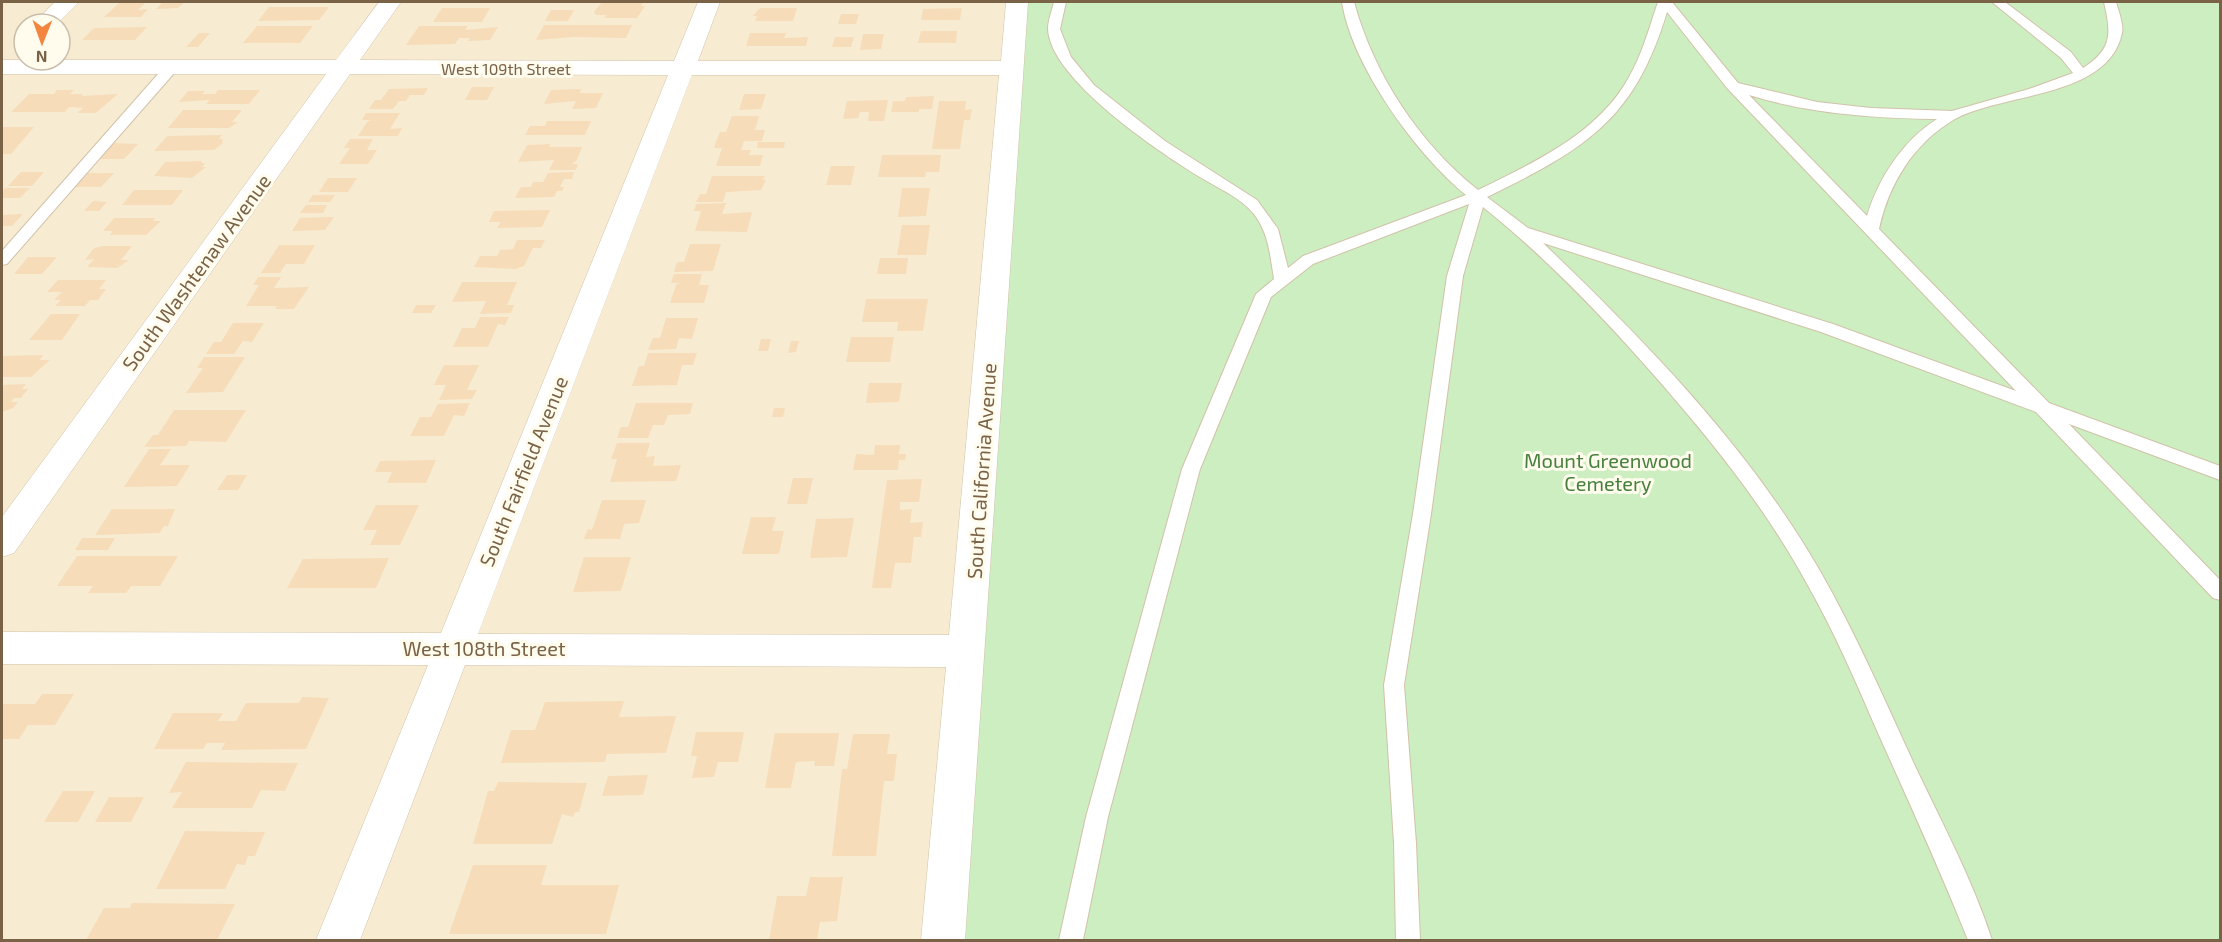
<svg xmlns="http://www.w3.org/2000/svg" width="2222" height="942" viewBox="0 0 2222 942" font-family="'Exo 2',sans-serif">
	<rect width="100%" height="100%" fill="#fef9e5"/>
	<path fill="#f7ecd2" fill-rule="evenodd" d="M2,2H1028L965,940H2ZM24,24H60V60H24Z"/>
	<path fill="#cceec1" d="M1028,2H2220V940H965Z"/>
	<path fill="#f6dcb9" d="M163,2H185L178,8L156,9Z
		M602,2H643L641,6H645L637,18H604L606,15H596L594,12Z
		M119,3H145L138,10L148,9L141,17H104Z
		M269,7H329L319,20L258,21Z
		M442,8H490L482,22H433Z
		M760,8H797L793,21H755L757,16H753Z
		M962,8L960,20H921L923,9Z
		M551,10H574L568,21H545Z
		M841,14H859L856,24H838Z
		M544,25H632L626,38L574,37L536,40Z
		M257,26H313L300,43H243Z
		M419,26H468L465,30L498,27L490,40L468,41L470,38H459L455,44L406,45Z
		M147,27L135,40H82L94,28Z
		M921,31H957L956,43H918Z
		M199,33H210L198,47H186Z
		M750,33H786L784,38L808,37L806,46H746Z
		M863,34H884L881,49L860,50Z
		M835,37H854L851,47H832Z
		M472,87H494L487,100H465Z
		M428,88L424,95H410L406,101H399L393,109H369L375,100H381L389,89Z
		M581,89L580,93H603L596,108L572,109L576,101L544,104L551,90Z
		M57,90H74L70,94H83L81,96L118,94L96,113H77L83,108L69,107L65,112H11L29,94H54Z
		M218,90H260L249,104H206L210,100L179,102L188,91H205L202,94H215Z
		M744,94H766L761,109L739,110Z
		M934,96L932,109H919V112H891L893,101H905L906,97Z
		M888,100L884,121H868L869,112H860L858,118L843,119L847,101Z
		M939,101H966L965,110L972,109L970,120H964L960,149H932Z
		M183,110H242L232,122H238L229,128H168Z
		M366,113H400L390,129L402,128L398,136H358L367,122L371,120H362Z
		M732,116H759L755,130H765L762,141H744L741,150H751L749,155H763L760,166H716L722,148H714L716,142L720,132H726Z
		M547,121H591L585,135H525L530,126H545Z
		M2,127H34L11,154H2Z
		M222,135L219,139H223L222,144L214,150L154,151L167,136Z
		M350,139H373L367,150H377L368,164H339L350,148H344Z
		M758,142H785L784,148H757Z
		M113,143L138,144L124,159H99Z
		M550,144L549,147H582L577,160L572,164H578L576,170H549L554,160L518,162L527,145Z
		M882,155H941L939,172H926L925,177H878Z
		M202,161L201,163H205L202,167H206L192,178L154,176L165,162Z
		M831,166H855L851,185H826Z
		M21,172H44L32,186H8Z
		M574,172L572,179H564L560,187H564L562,191H557L554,197L515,198L521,187H531L533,182H543L548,173Z
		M87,173H114L101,187H74Z
		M712,176H765L763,180H766L761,190L726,192L723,202H696L700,194H706Z
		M328,178H357L348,192H319Z
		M5,188H30L20,198H2V192Z
		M902,188H930L926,216L898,217Z
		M134,190H183L172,205H122Z
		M313,195H335L330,202H308Z
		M93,201L107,202L99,211H84Z
		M726,203L722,214L752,212L747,232L695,231L701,211H694L696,204Z
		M306,205H327L323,213H300Z
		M550,210L542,227L497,228L501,222H489L494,211Z
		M23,214L12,226H2V215Z
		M334,217L325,230L292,231L300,218Z
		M114,218H155L153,221H161L146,235H110L113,231H103Z
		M902,225H930L926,255H897Z
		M517,240H545L541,248H533L524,266L516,269L474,267L480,256H497L500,250L513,249Z
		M690,244H721L713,271L674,272L677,262H684Z
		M279,245H315L304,264H286L280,273H261Z
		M103,246H132L121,260H129L117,268L87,267L94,259L85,260L94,248Z
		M28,257H57L42,274H14Z
		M880,258H908L906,274H877Z
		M674,274H702L699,285H709L704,303H670L676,285L680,283H671Z
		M258,277H281L274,288L309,287L294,309H275L277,306H246L259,285H253Z
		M58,280H106L99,289H106L98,300H90L85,306H55L61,300H54L62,292H47Z
		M462,282H517L507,305H514L511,313L480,314L486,301L452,302Z
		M866,299H928L923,331H897L898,322H862Z
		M416,305H436L431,313H412Z
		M51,314H80L62,340H29Z
		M480,317H509L505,325L498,324L488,347H453L462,328H475Z
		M666,318H698L692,339L679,338L676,349L648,350L653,338H660Z
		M233,323H264L252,342L243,341L234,354H206L214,342H221Z
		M851,337H894L890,362H846Z
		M761,339H771L768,351H758Z
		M791,341H799L796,352L788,353Z
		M648,353H697L693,365H682L677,385L632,386L639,366H644Z
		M43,355L40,360H50L31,377H2V356Z
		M204,357H245L223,392L186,393L203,368H197Z
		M444,365H479L467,390H477L472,399L439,400L446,385H434Z
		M869,383H902L899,402L866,403Z
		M26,384L22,389H28L21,398H14L11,402H18L13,408L2,412V385Z
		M470,403L464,416L454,415L444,436H410L420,417H431L438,404Z
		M636,403H693L690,414L668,415L664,425H653L648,438H617L621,427H628Z
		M774,408H785L783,417H772Z
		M174,410H246L226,442L189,441L186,446L144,447L153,435H158Z
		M617,443H650L646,457L655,456L653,466L681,465L676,481L610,482L617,459H611Z
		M875,445H900L899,454H906L905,460H899L898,470H853L856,454L874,455Z
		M149,449H171L160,465H190L177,486L124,487Z
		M436,460L426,483H387L392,472H375L380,461Z
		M227,475H247L238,490H217Z
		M793,478H813L807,504H787Z
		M922,479L919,502H900V510L912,509L910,523L923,522L921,537H914L911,563H895L891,588H872L887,480Z
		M602,500H646L639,523L624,524L620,539H584L588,529L592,530Z
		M376,505H419L400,545H370L377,530H363Z
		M112,509H175L168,526H164L160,533L95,535Z
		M751,517H776L772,531H784L779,554H742Z
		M854,518L847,557L810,558L816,519Z
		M82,538H115L108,550H75Z
		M77,556H178L160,586H131L126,593H88L93,586H57Z
		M584,557H631L621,591L573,592Z
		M389,558L376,588H287L303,559Z
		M42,694H74L55,725H28L19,739H2V704H35Z
		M302,697L329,698L306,749L221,750L225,743H207L203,749H154L173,713H223L218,721H236L246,703H299Z
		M624,701L619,717L676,716L666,753L607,754L605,762L501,763L511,730H535L545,702Z
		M696,732H744L738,762H718L714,777L692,778L697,756H691Z
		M775,733H839L834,766H814L815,761L796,762L791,788H765Z
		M853,734H890L887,754H897L894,781H884L876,856H832L842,769H847Z
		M186,762L298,763L285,791L261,790L252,808H172L182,792L169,793Z
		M648,775L643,795L602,796L608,776Z
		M498,782L587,783L579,812H575L573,817L562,814L552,844H473L488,791H494Z
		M63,791H95L78,822H44Z
		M109,797H144L131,822H95Z
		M185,831L265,832L255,856H248L245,865L237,864L225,889H156Z
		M473,865H547L541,885H619L606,934H449Z
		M810,877H843L837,921L820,922L817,940H769L777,896H806Z
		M132,903L235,904L217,940H86L104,908H130Z"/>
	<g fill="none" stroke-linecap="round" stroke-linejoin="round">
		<g stroke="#d1c2a9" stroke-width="2">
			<path id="lane" d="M1054,2H1066L1060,29L1071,57L1094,85L1165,141L1257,200L1278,229L1288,268L1303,256L1466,195C1416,154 1352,66 1342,2H1354C1374,75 1419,143 1478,190C1533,163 1597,134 1628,79C1642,55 1649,28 1658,2H1672L1738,83L1817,102L1871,108L1952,111L2029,89L2073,73L2061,58L1992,2H2005L2071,52L2083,68C2113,49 2111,33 2104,2H2116C2118,10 2124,24 2122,33C2109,98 2002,93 1955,119C1914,143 1889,183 1879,229L2049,403L2220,466V480L2069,424L2220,580V600L2213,598L2036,412L1821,332L1543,243C1646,342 1748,446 1820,571C1856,634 1885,701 1915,766C1942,823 1973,881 1992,940H1968C1940,870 1909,802 1878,733C1856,682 1834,631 1806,582C1766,509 1714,444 1660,382C1605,319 1548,259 1483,207L1463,276L1431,514L1404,685L1416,843L1420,940H1396L1394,843L1384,685L1413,514L1447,276L1469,204L1313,264L1271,297L1200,469L1108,817L1083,940H1059L1086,817L1182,469L1256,294L1274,279C1270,255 1269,234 1254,214C1240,197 1216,187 1198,176C1158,151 1050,79 1048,29C1048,21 1052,10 1054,2ZM1667,12L1727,88L2016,391L1833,324L1528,228L1487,197C1585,149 1634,121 1667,12ZM1749,95C1810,114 1874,118 1937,119C1903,140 1878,179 1867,216Z
				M171,64L178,68L176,71L7,264L2,265V251L166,65Z"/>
		</g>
		<g stroke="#d1c2a9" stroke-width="1">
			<path id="street" d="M55,2H79L57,24H33Z
				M379,2H401L360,60L674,61L698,2H720L698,61H1001L1006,2H1028L965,940H921L946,667L465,665L360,940H316L428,665L2,664V632L441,633L668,75L350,74L14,553L2,557V517L326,74H2V60H336ZM692,75H999L949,635L478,634Z"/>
		</g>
		<use href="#lane" fill="#fff" fill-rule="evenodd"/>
		<use href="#street" fill="#fff" fill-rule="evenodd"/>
	</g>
	<g text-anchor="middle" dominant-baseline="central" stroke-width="6" stroke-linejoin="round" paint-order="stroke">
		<g font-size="16" fill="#7a6247" stroke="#fffbed">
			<text x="506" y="68">West 109th Street</text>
		</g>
		<g font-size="20" fill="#7a6247" stroke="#fffbed">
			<text transform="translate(196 272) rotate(-54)">South Washtenaw Avenue</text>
			<text transform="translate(523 471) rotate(-68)">South Fairfield Avenue</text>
			<text transform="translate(981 471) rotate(-86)">South California Avenue</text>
			<text x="484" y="648">West 108th Street</text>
		</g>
		<g font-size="20" fill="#46813d" stroke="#fffbed">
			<text x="1608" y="460">Mount Greenwood<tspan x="1608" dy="23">Cemetery</tspan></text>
		</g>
	</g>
	<rect width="2222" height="942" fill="none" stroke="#7a6247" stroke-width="6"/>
	<g transform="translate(42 42) rotate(181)"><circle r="28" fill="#fffbed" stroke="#cabeab" stroke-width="1.5"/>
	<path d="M0-4.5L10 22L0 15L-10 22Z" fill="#f3853e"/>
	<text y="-9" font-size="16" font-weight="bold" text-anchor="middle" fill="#7a6247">N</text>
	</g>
</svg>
